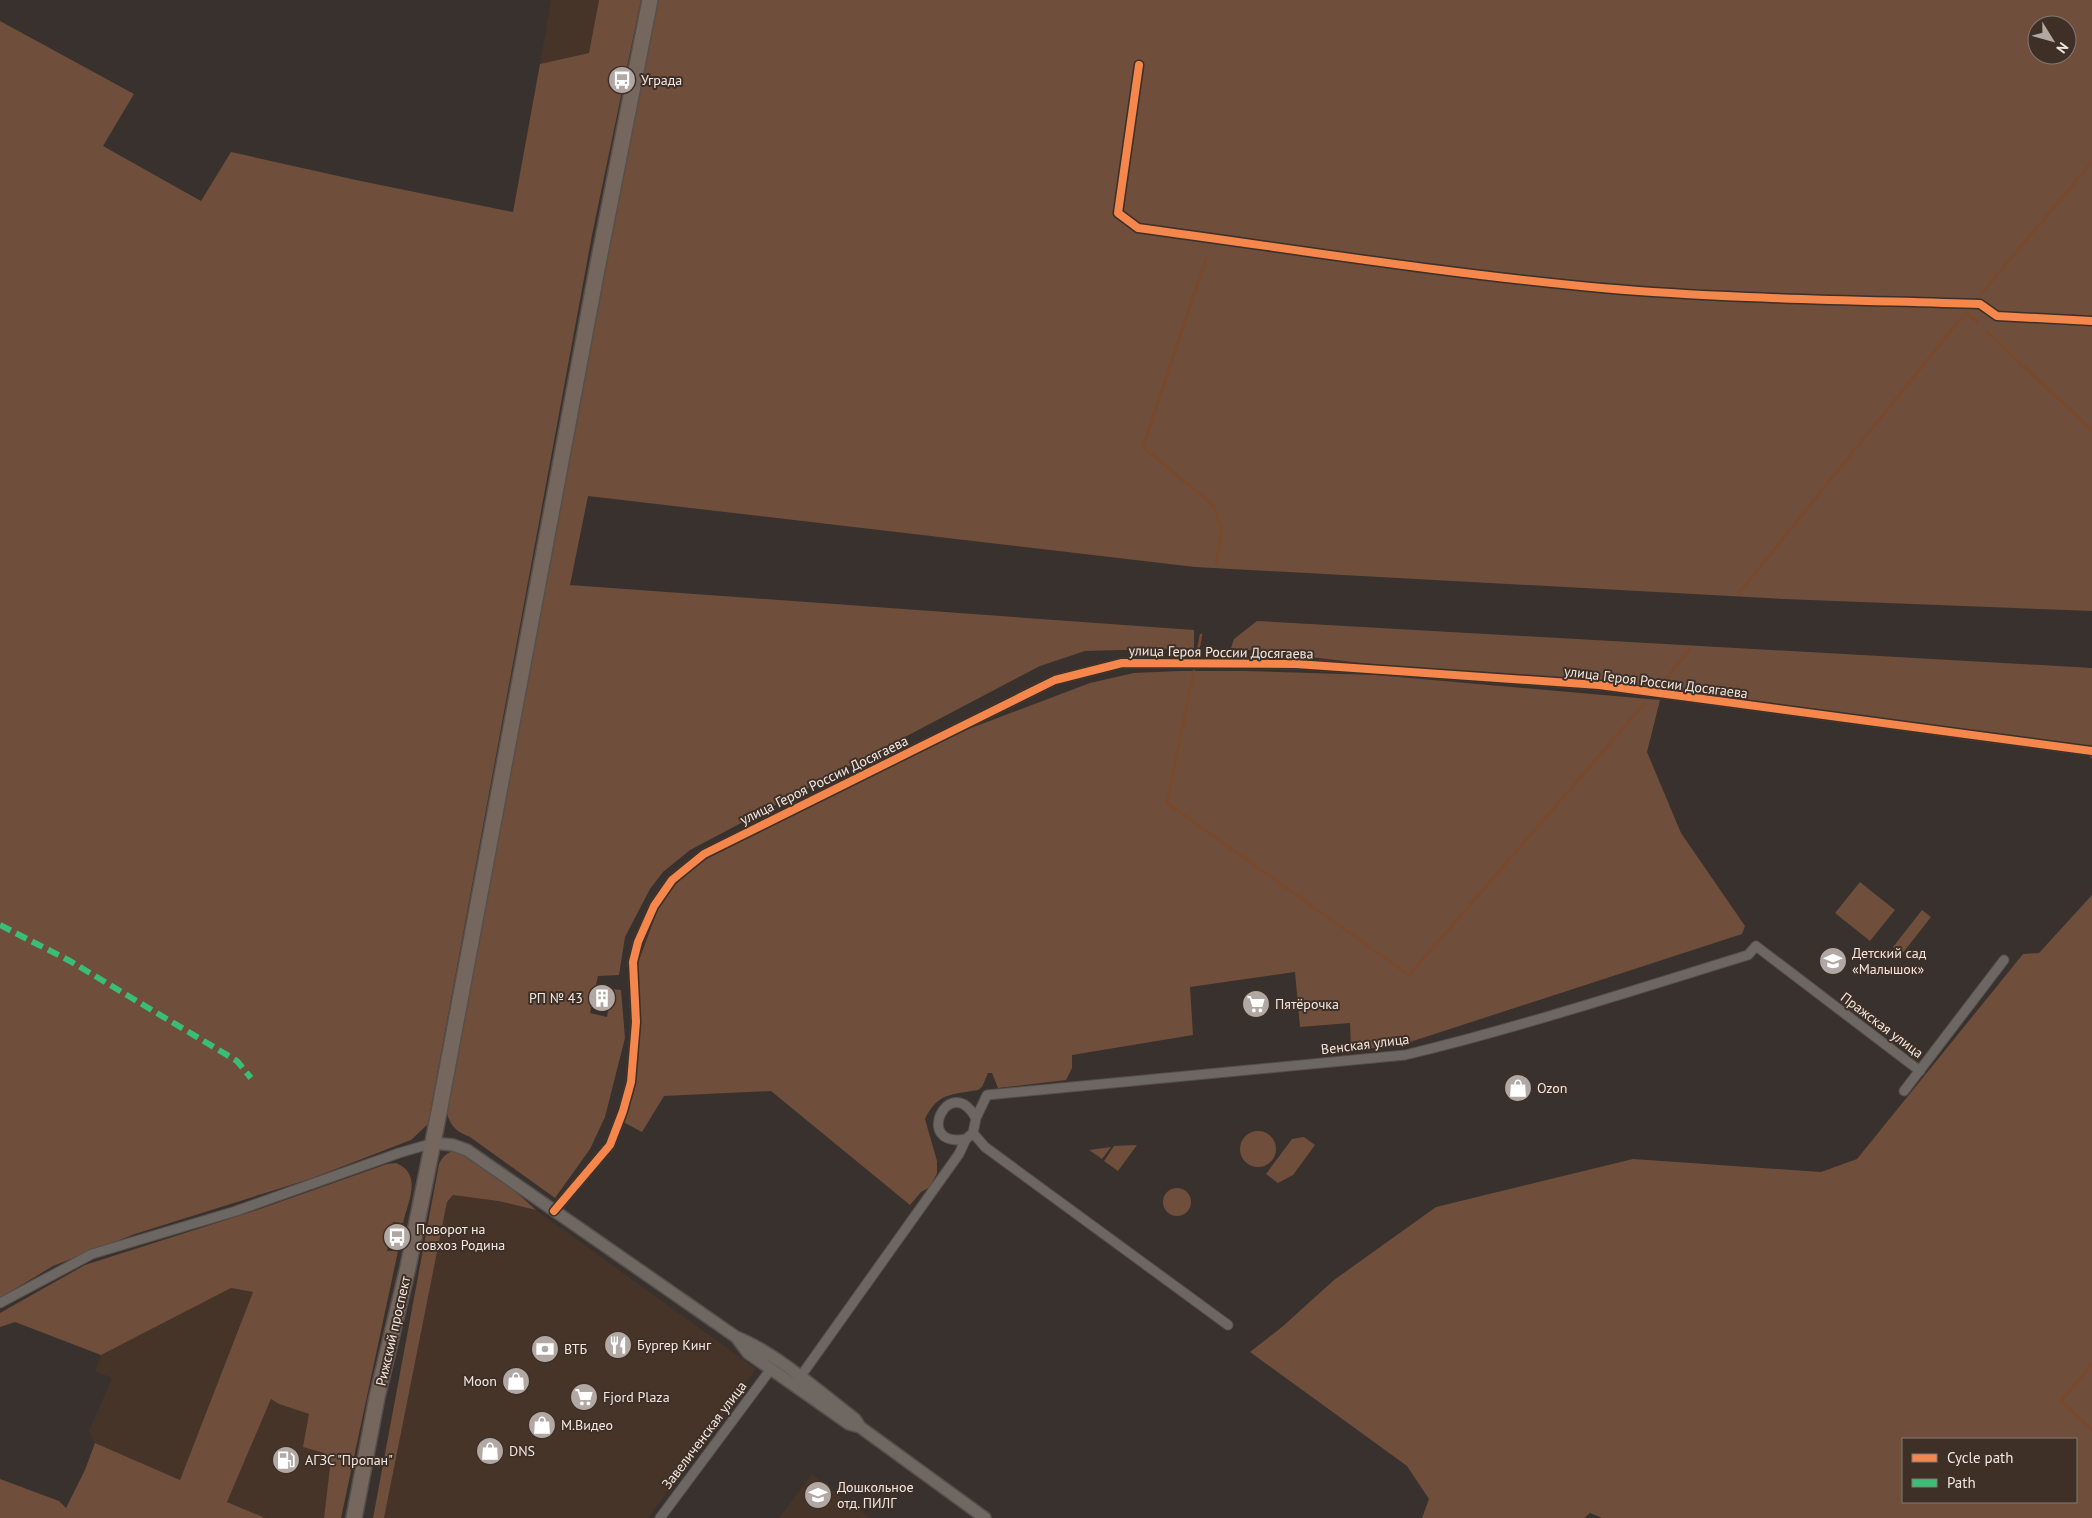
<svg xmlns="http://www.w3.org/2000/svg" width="2092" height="1518" viewBox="0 0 2092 1518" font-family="'PT Sans',sans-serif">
	<rect width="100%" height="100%" fill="#39312d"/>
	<path fill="#473428" d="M551,0H599L589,53L540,64Z
		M454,1195L498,1201L536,1210L756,1369L648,1518H384L447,1202Z
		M231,1288L253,1292L180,1480L95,1443L89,1431L112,1378L95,1371L101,1355Z
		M271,1399L279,1404L309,1414L330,1467L324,1518H265L227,1502Z
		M812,1474L866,1515L871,1518H779Z"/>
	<path fill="#6f4e3b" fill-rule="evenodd" d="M599,0H641L592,235L428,1124L411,1140L310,1179L135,1234L53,1266L0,1298V21L134,94L103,146L201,201L231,152L356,180L513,212L540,64L589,53Z
		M657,0H2092V611L1784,599L1195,567L588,496L570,585L1194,630V648L1085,651L1040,666L690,850L663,872L650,889L625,937L619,975L598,976L590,1013L607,1017L612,989L621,990L625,1038L605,1117L590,1149L555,1198L470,1137C457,1132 450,1126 447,1113L542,582ZM2037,25H2067V55H2037Z
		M1257,621L2092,668V759L2088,754L2089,747L1231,648L1234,639Z
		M1180,671H1247L1376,675L1660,700L1647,752L1681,833L1745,926L1742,934L1410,1042L1406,1034L1397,1040V1046L1351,1050L1350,1023L1300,1027L1295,972L1190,987L1193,1035L1072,1055V1068L1066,1080L998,1088L992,1073H988L982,1087L978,1090C952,1095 938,1092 925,1119L937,1161V1173L930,1187L921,1192L910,1205L771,1091L664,1096L642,1132L623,1122L634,1091L639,1047L641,1016L637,989L638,963L658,909L675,882L707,857L847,786L971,728L1090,683L1134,673Z
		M1860,882L1895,910L1870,941L1835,913Z
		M2092,895V1518H1602L1590,1513L1584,1518H1422L1429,1499L1407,1466L1250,1352L1282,1327L1334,1280L1436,1207L1633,1159L1821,1172L1857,1159L2023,954L2039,953ZM1903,1439H2076V1502H1903Z
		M1922,910L1931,917L1902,954L1893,947Z
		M1240 1149a18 18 0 1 1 36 0a18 18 0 1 1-36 0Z
		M1304,1137L1315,1145L1293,1175L1278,1183L1266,1174L1292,1139Z
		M1137,1145L1118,1171L1104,1161L1114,1146Z
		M1111,1147L1102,1159L1089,1150Z
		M460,1150L497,1175L536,1210L498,1201L453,1195L447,1202L384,1518H373L439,1164C444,1154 449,1151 460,1150Z
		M396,1163C423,1174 408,1201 403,1223L393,1222L387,1251H398L341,1518H324L330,1467L324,1453L303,1447L309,1414L279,1404L271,1399L227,1502L265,1518H0V1479L59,1501L66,1508L85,1470L95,1443L180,1480L253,1292L231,1288L101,1355L15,1322L0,1327V1313L85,1265L260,1209L387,1164Z
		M1163 1202a14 14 0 1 1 28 0a14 14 0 1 1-28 0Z"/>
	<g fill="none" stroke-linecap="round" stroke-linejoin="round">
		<path stroke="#7b492a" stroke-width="2.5" d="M1207,256L1143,447L1214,506L1222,531L1216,564
			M1981,294L2092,162
			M1987,332L2092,430
			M1739,593L1966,312L1977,322
			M1197,656L1201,635
			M1194,671L1167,803L1409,975L1645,703
			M1662,683L1690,649
			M2092,1364L2061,1401L2092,1430"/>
		<g stroke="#564f4b" stroke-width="11">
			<path id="street" d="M1139,65L1118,213L1138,228C1293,249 1447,274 1602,288C1728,299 1854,300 1980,304L1997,316L2092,321
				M1904,1091L2004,960
				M976,1118L987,1095L1405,1055C1521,1027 1634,990 1748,955L1756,946L1920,1071
				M973,1133L985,1147L1228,1325
				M554,1211L610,1145L623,1111L631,1082L636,1022L633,962L638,942L654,906L672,880L704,854L1055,680L1122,663L1296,664L1599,685L2092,751
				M0,1303L92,1254L236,1211L399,1153L433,1143
				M798,1380L959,1154L966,1139L973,1133L976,1118C949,1070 912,1149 966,1139
				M660,1518L771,1369"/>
		</g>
		<g stroke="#564f4b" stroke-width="14">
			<path id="secondary" d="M433,1143L453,1145L467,1150L736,1337C775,1352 821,1393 855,1419L860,1427
				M736,1337L748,1353L849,1424L860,1427L985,1518"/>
		</g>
		<g stroke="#564f4b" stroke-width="18">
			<path id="highway" d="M354,1518L377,1397L408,1267L440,1107L598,264L650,0"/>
		</g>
		<use href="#street" stroke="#6d6763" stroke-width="9"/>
		<use href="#secondary" stroke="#6f6762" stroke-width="11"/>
		<use href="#highway" stroke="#75675d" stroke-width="15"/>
		<path stroke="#3abd76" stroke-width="6" stroke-dasharray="12 6" stroke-linecap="butt" d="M0,925L70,961L237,1061L251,1078"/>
		<g stroke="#3f3027" stroke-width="11">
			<path id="cycleway" d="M1139,65L1118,213L1138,228C1293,249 1447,274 1602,288C1728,299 1854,300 1980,304L1997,316L2092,321
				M554,1211L610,1145L623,1111L631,1082L636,1022L633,962L638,942L654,906L672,880L704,854L1055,680L1122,663L1296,664L1599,685L2092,751"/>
		</g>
		<use href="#cycleway" stroke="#f5874c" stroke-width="8"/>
	</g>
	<defs>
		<g id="bus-disc" transform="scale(1.4375)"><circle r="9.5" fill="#b1a7a3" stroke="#3f3027"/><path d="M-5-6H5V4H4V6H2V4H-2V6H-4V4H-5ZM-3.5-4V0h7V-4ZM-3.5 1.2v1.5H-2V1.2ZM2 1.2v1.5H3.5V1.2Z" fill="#fff"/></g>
		<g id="school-disc" transform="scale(1.4375)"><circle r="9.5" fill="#b1a7a3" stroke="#3f3027"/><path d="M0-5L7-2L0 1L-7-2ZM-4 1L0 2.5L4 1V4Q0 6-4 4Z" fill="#fff"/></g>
		<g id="building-disc" transform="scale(1.4375)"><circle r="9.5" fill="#b1a7a3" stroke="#3f3027"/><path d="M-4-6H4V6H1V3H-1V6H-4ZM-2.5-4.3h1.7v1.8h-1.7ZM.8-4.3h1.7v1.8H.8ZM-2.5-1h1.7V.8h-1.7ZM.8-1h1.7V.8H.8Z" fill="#fff"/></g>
		<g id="supermarket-disc" transform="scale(1.4375)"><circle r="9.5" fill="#b1a7a3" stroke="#3f3027"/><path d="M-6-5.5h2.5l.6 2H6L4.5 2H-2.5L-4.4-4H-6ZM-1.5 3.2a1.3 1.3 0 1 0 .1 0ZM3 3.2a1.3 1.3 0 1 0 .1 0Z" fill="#fff"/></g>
		<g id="shop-disc" transform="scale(1.4375)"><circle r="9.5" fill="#b1a7a3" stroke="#3f3027"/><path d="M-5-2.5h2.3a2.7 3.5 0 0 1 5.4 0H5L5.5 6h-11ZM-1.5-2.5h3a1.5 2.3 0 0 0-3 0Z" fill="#fff"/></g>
		<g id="restaurant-disc" transform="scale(1.4375)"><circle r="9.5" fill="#b1a7a3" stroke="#3f3027"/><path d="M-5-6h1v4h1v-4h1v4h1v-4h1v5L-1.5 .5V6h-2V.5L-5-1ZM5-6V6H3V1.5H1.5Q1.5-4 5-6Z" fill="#fff"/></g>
		<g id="bank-disc" transform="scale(1.4375)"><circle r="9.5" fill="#b1a7a3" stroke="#3f3027"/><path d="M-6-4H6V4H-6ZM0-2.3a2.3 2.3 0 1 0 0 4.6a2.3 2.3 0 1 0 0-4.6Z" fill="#fff"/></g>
		<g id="fuel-disc" transform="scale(1.4375)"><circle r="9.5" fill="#b1a7a3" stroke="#3f3027"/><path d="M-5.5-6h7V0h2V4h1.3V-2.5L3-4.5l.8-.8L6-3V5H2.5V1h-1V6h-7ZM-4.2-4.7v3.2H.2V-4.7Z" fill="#fff"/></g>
	</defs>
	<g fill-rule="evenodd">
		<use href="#bus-disc" x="622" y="80"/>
		<use href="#school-disc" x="1833" y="961"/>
		<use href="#building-disc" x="602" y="998"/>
		<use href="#supermarket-disc" x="1256" y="1004"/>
		<use href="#shop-disc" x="1518" y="1088"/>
		<use href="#bus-disc" x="397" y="1237"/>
		<use href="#restaurant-disc" x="618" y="1345"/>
		<use href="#bank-disc" x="545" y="1349"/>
		<use href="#shop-disc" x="516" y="1381"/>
		<use href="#supermarket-disc" x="584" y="1397"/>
		<use href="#shop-disc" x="542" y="1425"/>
		<use href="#shop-disc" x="490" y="1451"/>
		<use href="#fuel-disc" x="286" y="1460"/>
		<use href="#school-disc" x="818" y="1495"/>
	</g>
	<g text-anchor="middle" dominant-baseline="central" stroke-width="4" stroke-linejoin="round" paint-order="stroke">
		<g font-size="14" fill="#f1e7e2" stroke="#3f3027" text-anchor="start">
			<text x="641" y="80">Уграда</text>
			<text x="1852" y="953">Детский сад<tspan x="1852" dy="16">«Малышок»</tspan></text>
			<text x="583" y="998" text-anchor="end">РП № 43</text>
			<text x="1275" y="1004">Пятёрочка</text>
			<text x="1537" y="1088">Ozon</text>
			<text x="416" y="1229">Поворот на<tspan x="416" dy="16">совхоз Родина</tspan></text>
			<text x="637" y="1345">Бургер Кинг</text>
			<text x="564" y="1349">ВТБ</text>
			<text x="497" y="1381" text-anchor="end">Moon</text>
			<text x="603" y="1397">Fjord Plaza</text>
			<text x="561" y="1425">М.Видео</text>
			<text x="509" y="1451">DNS</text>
			<text x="305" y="1460">АГЗС "Пропан"</text>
			<text x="837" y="1487">Дошкольное<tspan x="837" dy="16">отд. ПИЛГ</tspan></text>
		</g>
		<g font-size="14" fill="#f1e7e2" stroke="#3f3027">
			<text transform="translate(1221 652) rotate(1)">улица Героя России Досягаева</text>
			<text transform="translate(1656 682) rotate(7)">улица Героя России Досягаева</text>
			<text transform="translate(824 780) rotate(-26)">улица Героя России Досягаева</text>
			<text transform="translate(1882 1025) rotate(37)">Пражская улица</text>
			<text transform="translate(1365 1044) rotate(-7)">Венская улица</text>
			<text transform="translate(393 1331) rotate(-77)">Рижский проспект</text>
			<text transform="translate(704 1435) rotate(-53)">Завеличенская улица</text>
		</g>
	</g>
	<rect x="1902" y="1438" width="175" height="65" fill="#3f3027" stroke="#867972"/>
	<rect x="1912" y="1454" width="25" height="8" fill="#f5874c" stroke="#867972"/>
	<text x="1947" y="1463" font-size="15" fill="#f1e7e2">Cycle path</text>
	<rect x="1912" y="1479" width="25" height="8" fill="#3abd76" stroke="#867972"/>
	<text x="1947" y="1488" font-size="15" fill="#f1e7e2">Path</text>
	<g transform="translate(2052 40) rotate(127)"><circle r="24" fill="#3f3027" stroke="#867972"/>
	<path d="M0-4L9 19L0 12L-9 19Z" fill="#b1a7a3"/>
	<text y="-8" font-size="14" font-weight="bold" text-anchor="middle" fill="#f1e7e2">N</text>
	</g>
</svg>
